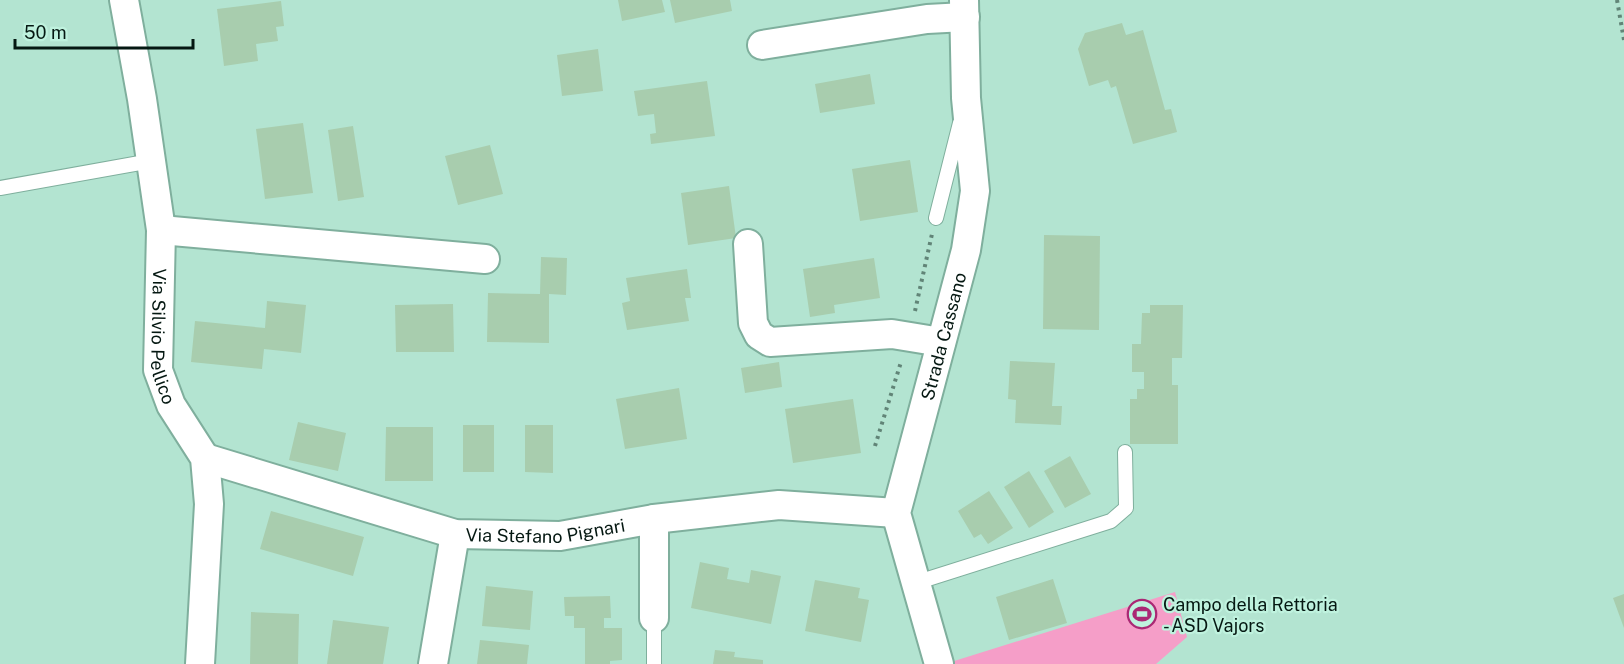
<svg xmlns="http://www.w3.org/2000/svg" width="1624" height="664" viewBox="0 0 1624 664" font-family="'Public Sans',sans-serif">
	<rect width="100%" height="100%" fill="#b3e4d1"/>
	<path fill="#f59ec8" d="M1175,592L1187,637L1156,664H952L951,662Z"/>
	<path fill="#a8cdae" d="M618,0H662L665,12L622,21Z
		M670,0H730L732,11L675,23Z
		M281,1L284,26L276,27L278,41L256,44L258,61L224,66L217,9Z
		M1122,23L1126,35L1143,30L1165,110L1171,109L1177,132L1133,144L1116,86L1111,88L1108,80L1089,86L1078,49L1085,33Z
		M598,49L603,91L562,96L557,55Z
		M870,74L875,104L820,113L815,84Z
		M707,81L715,136L651,144L650,134L656,133L654,114L638,116L634,91Z
		M303,123L313,193L265,199L256,129Z
		M353,126L364,197L338,201L328,130Z
		M490,145L503,194L458,205L445,156Z
		M910,160L918,212L860,221L852,169Z
		M729,186L736,238L688,245L681,193Z
		M1044,235L1100,236L1099,330L1043,329Z
		M541,257L567,258L566,295L549,294V343L487,342L488,293L540,294Z
		M874,258L880,298L834,305L835,313L810,317L803,269Z
		M687,269L691,298H685L689,321L627,330L622,303L630,301L626,278Z
		M267,301L306,305L301,353L264,349L262,369L191,362L195,321L265,328Z
		M453,304L454,352H396L395,305Z
		M1150,305H1183L1182,358H1172V385H1178V444H1130V399H1137V389H1144V372H1132V344H1141L1142,313H1150Z
		M1010,361L1055,363L1052,406H1062L1061,425L1015,423L1016,400L1008,399Z
		M779,362L782,387L745,393L741,368Z
		M679,388L687,439L625,449L616,399Z
		M853,399L861,453L793,463L785,409Z
		M298,422L346,433L338,471L289,460Z
		M463,425H494V472H463Z
		M525,425H553V473L525,472Z
		M386,427H433V481H385Z
		M1070,456L1091,494L1065,508L1044,471Z
		M1029,471L1054,512L1029,528L1004,487Z
		M989,491L1013,528L988,544L981,534L974,538L958,511Z
		M271,511L364,537L353,576L260,549Z
		M700,562L729,568L727,579L749,583L751,570L781,576L771,624L691,608Z
		M1053,579L1067,623L1009,640L996,597Z
		M815,580L860,588L858,598L869,600L861,642L805,631Z
		M486,586L533,591L530,630L482,626Z
		M1624,594V628L1613,598Z
		M610,596L611,618H604V628H622V660L610,661V664H585V628H574V616H565L564,597Z
		M251,612L299,614L298,664H250Z
		M333,620L389,627L383,664H327Z
		M480,640L529,645L527,664H477Z
		M715,650L735,652L734,657L763,660V664H713Z"/>
	<g fill="none" stroke-linecap="round" stroke-linejoin="round">
		<g stroke="#7faf9d" stroke-width="16">
			<path id="service" d="M0,188L151,161
				M936,218L960,123
				M915,583L1111,521L1126,508L1125,452
				M654,664V618"/>
		</g>
		<g stroke="#7faf9d" stroke-width="32">
			<g id="minor">
				<path id="s1" d="M124,0L142,99L161,230L158,370L171,405L205,458L209,504L200,664"/>
				<path d="M762,45L927,19L965,17"/>
				<path d="M161,230L485,259"/>
				<path d="M748,244L753,323L759,335L770,342L892,334L941,342"/>
				<path id="s2" d="M205,458L455,534L560,536L654,519L779,505L896,513"/>
				<path d="M654,618V519"/>
				<path d="M433,664L455,534"/>
				<path id="s3" d="M939,664L896,513L966,250L975,191L966,98L964,0"/>
			</g>
		</g>
		<path stroke="#618477" stroke-width="4" stroke-dasharray="3 4.5" stroke-linecap="butt" d="M1617,0L1624,40
			M915,311L932,234
			M875,446L901,362"/>
		<use href="#service" stroke="#fff" stroke-width="14"/>
		<use href="#minor" stroke="#fff" stroke-width="28"/>
	</g>
	<defs>
		<g id="stadium-ring" transform="scale(1.5)"><circle r="9.5" fill="#bff2de" stroke="#aa2874" stroke-width="1.5"/><path d="M0-5a6.5 5 0 1 0 0 10a6.5 5 0 1 0 0-10ZM-3.5-1.8h7v3.6h-7Z" fill="#aa2874"/></g>
	</defs>
	<g fill-rule="evenodd">
		<use href="#stadium-ring" x="1142" y="614"/>
	</g>
	<g text-anchor="middle" dominant-baseline="central" stroke-width="4.5" stroke-linejoin="round" paint-order="stroke">
		<g font-size="18" fill="#051812" stroke="#bff2de">
			<text stroke="none"><textPath href="#s1" startOffset="340">Via Silvio Pellico</textPath></text>
			<text stroke="none"><textPath href="#s3" startOffset="340">Strada Cassano</textPath></text>
			<text stroke="none"><textPath href="#s2" startOffset="352">Via Stefano Pignari</textPath></text>
		</g>
		<g font-size="18" fill="#051812" stroke="#bff2de" text-anchor="start">
			<text x="1163" y="604">Campo della Rettoria<tspan x="1163" dy="21">- ASD Vajors</tspan></text>
		</g>
	</g>
	<path d="M15 39v9h178v-9" fill="none" stroke="#051812" stroke-width="3"/>
	<text x="24" y="39" font-size="18" fill="#051812" stroke="#bff2de" stroke-width="4.5" paint-order="stroke">50 m</text>
</svg>
